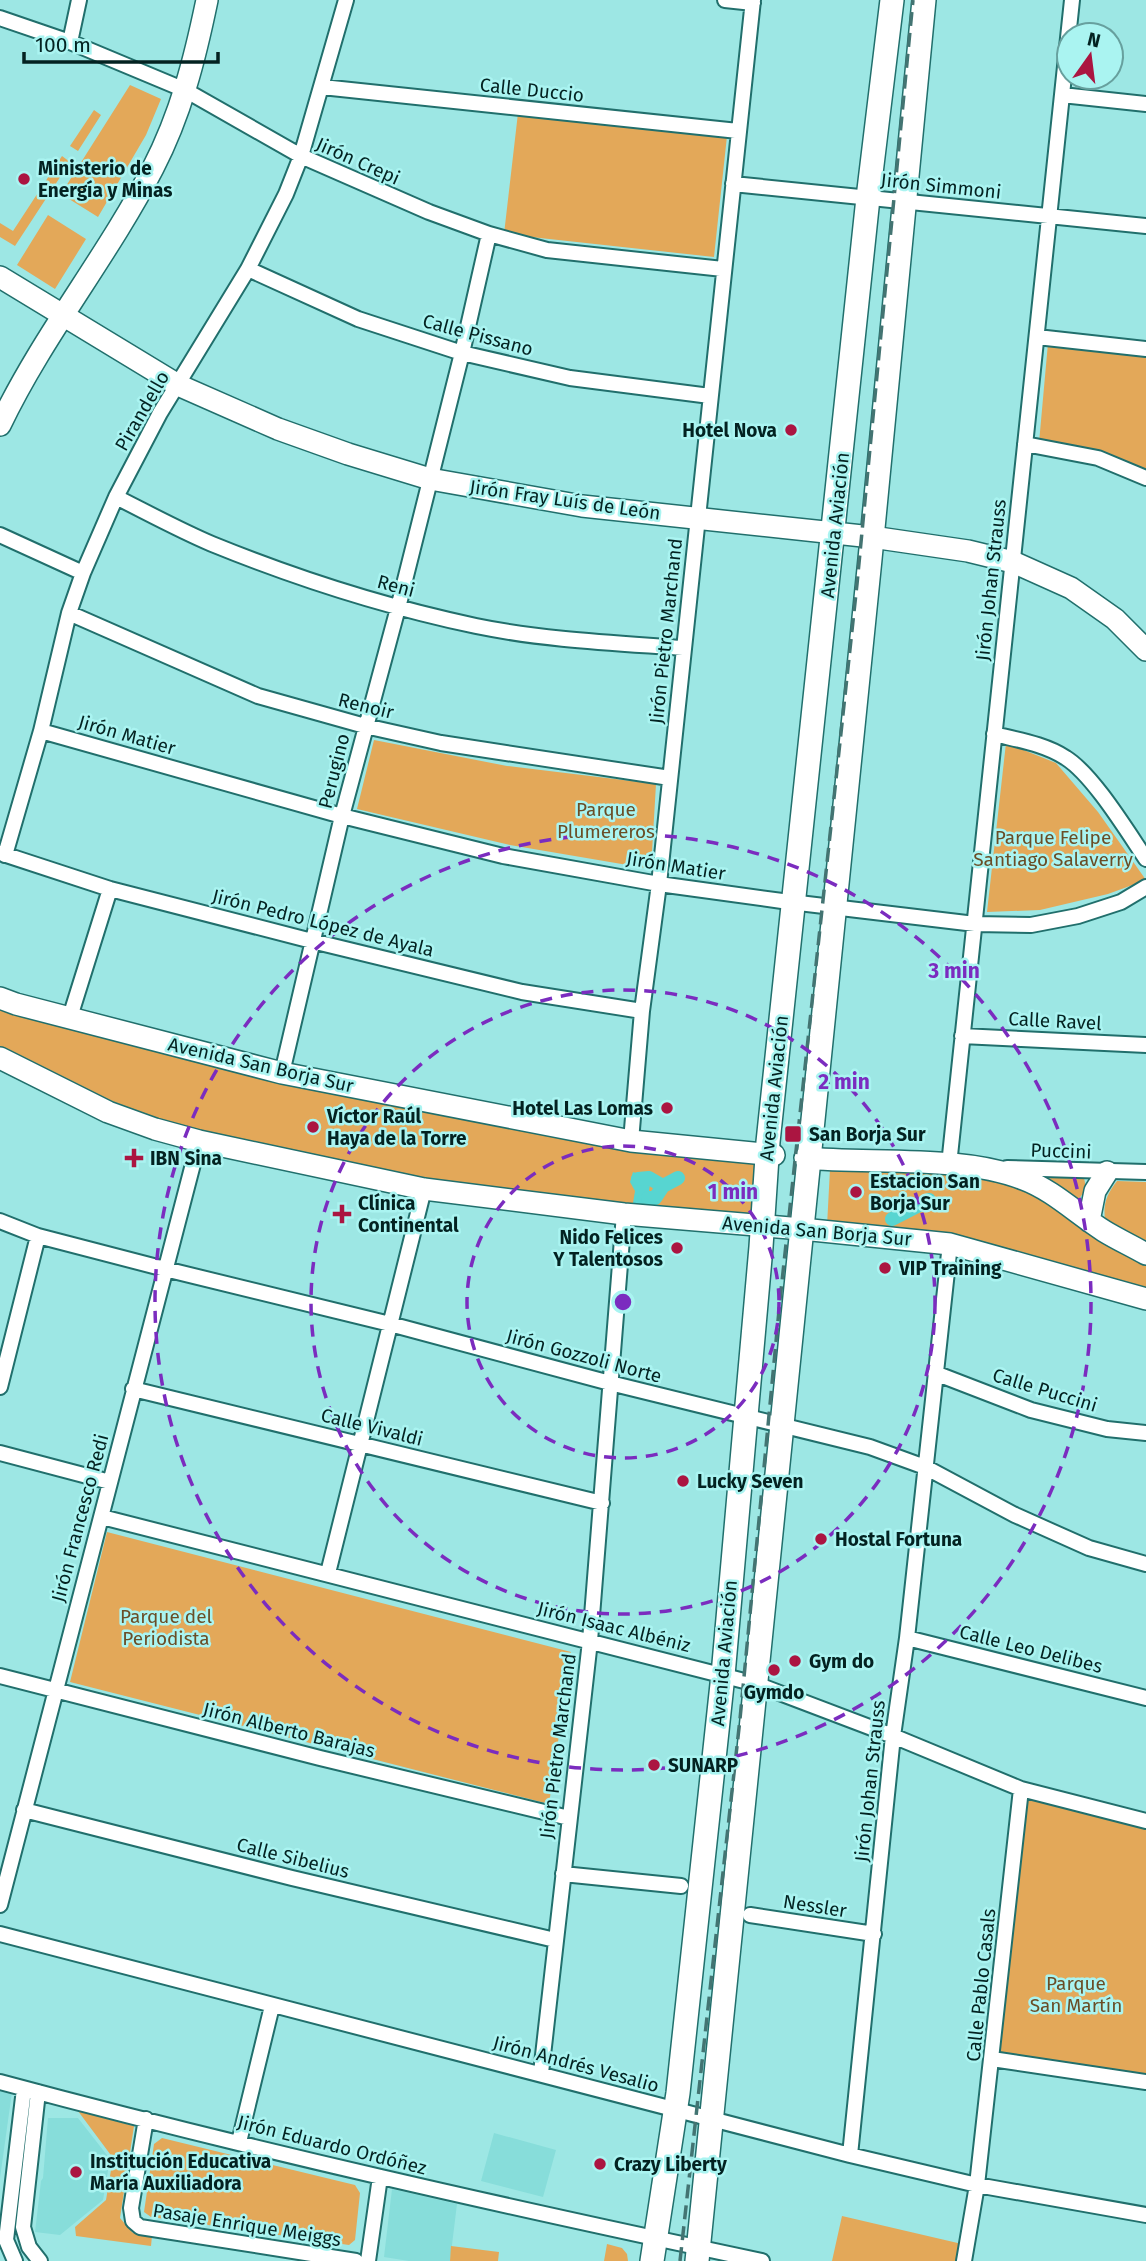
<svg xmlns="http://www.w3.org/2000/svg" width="1146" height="2261" viewBox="0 0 1146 2261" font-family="'Fira Sans',sans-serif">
	<rect width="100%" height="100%" fill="#9de7e4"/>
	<path fill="#87ddda" d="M0,2089L12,2092L0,2178Z
		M48,2118H78L110,2159L103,2200L60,2235L35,2232L41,2181L43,2178Z
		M494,2133L556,2150L543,2197L481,2181Z
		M392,2189L457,2204L450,2261H409L384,2257Z"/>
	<path fill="#e3a859" d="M130,85L161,99L146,135L98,217L61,194Z
		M94,110L101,115L78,151L70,146Z
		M518,113L727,136L714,257L504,234Z
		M62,156L70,162L15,246L0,237V223L13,231Z
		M48,215L86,239L55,289L17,265Z
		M1048,343L1146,355V474L1039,443Z
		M374,740L507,766L656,784L651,869L510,845L357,809Z
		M1006,743L1056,763L1098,812L1146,880L1108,894L1040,910L987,912Z
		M0,1003L38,1016L757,1160L751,1219L428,1182L169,1123L36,1072L0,1051Z
		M830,1169L942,1171L986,1176L1027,1189L1146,1261V1290L827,1226Z
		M1047,1174L1084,1178C1087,1188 1084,1195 1076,1201L1043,1178Z
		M1117,1181L1146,1182V1247L1105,1220C1103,1203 1107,1194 1117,1181Z
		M107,1532L571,1652L549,1804L70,1682Z
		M1025,1796L1146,1825V2076L1000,2054Z
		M78,2111L134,2126L120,2218L133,2233L152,2236L151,2246L76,2236L75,2227L106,2200L113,2158Z
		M162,2138L355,2185L360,2193L355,2240L349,2245L151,2217L144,2212L154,2144Z
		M842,2216L962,2244L958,2261H832Z
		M607,2244L622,2248L627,2254L628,2261H604Z
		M451,2246L499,2252L498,2261H450Z"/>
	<path fill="#57d5d1" d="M633,1172L638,1174L640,1182L650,1184L648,1199L641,1207L633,1203L635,1191L630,1182Z"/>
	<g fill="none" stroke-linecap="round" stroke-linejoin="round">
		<path stroke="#57d5d1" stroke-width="14" d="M638,1179L649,1178L663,1186
			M648,1198H655L663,1186L678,1178
			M892,1219L929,1200"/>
		<g stroke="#216f6c" stroke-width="18">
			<path id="street" d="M725,0L753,3
				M0,18L70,42L185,90L301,156L429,212L489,234L547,250L723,269
				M70,42L79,0
				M322,87L738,131
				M1062,95L1146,104
				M733,184L1146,226
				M248,269L358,319L462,353L570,378L710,396
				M1037,337L1146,349
				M1025,444L1098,458L1146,478
				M116,497C148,513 179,530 212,544C298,579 386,607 476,626C544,640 615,643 683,648
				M0,535L83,573
				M69,613L258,696L365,726L441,743L670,778
				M41,731L342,816L503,856L659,884L782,901L975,924L1031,925L1078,916L1121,902L1146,887
				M994,734C1018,740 1045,744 1066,758C1093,775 1127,831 1146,859
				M0,853L110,889L312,941L522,992L642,1011
				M5,855L41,731L69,613L83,573L116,497L160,413L248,269L286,194L301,156L346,0
				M70,1017L110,889
				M962,1036L1146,1045
				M282,1073L342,816L398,608L462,353L489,234
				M631,1141L642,1011L659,884L753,0
				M949,1165L1072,0
				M1007,1168L1146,1172
				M0,1221L38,1236L165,1269L390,1324L610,1383L870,1447L925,1467L1015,1515L1089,1548L1146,1564
				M935,1373L1031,1410L1107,1429L1146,1433
				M0,1387L38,1236
				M133,1389L602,1503
				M0,1453L110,1482
				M102,1517L756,1684L893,1736L1021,1789L1146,1821
				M328,1573L424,1189
				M907,1638L1146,1698
				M0,1676L320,1758L569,1818
				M24,1810L292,1878L555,1940
				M563,1874L681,1886
				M0,1905L199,1141
				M750,1915L874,1934
				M0,1934L850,2155L977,2185L1146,2215
				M992,2059L1146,2082
				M541,2073L590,1641L624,1214
				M0,2082C252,2150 507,2207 762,2261
				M38,2092L23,2227L29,2247L40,2261
				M146,2119L131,2208L133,2221L140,2227L356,2261
				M239,2142L272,2006
				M850,2155L893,1736L907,1638L950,1244
				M15,2261L6,2240L24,2089
				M368,2261L380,2177
				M964,2261L977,2185L1021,1789"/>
		</g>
		<g stroke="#216f6c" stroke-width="24">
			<path id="secondary" d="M0,277L178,385L278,429L348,454L430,479L582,506L872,537L968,551L1013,562L1071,588L1115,619L1146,650
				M0,425C43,335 107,257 153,168C181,114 195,58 207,0
				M0,998L16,1004L282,1073L631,1141L774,1155
				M0,1058L108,1112L155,1129L199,1141L424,1189L624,1214L802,1229L950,1244L1146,1299
				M805,1158C871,1164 963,1155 1023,1179C1053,1190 1077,1214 1104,1231C1117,1239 1132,1246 1146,1254
				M1089,1221L1095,1191L1107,1172"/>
		</g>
		<g stroke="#216f6c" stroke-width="26">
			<path id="primary" d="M652,2261L678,2093L723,1675L761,1247L768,1142L868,198L892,0
				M697,2261L870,559L924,0"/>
		</g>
		<use href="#street" stroke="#fff" stroke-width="14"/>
		<use href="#secondary" stroke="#fff" stroke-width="21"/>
		<use href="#primary" stroke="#fff" stroke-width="23"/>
		<path stroke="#437472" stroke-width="3.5" stroke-dasharray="14 7" stroke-linecap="butt" d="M680,2261L740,1719L780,1300L857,584L913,0"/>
	</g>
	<g fill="none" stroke="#7b2cbf" stroke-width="3.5" stroke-dasharray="12 9">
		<circle cx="623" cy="1302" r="156"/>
		<circle cx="623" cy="1302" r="312"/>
		<circle cx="623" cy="1302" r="468"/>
	</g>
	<g fill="#ab1541" stroke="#aaf4f1" stroke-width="2.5">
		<circle cx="24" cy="179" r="7"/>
		<circle cx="791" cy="430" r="7"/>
		<circle cx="667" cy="1108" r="7"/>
		<circle cx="313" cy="1127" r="7"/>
		<rect x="784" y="1125" width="18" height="18" rx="3.5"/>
		<path d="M130.5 1147.5h7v7h7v7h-7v7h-7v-7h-7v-7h7z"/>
		<circle cx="856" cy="1192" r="7"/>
		<path d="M338.5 1203.5h7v7h7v7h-7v7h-7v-7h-7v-7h7z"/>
		<circle cx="677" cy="1248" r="7"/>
		<circle cx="885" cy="1268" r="7"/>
		<circle cx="683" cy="1481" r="7"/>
		<circle cx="821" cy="1539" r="7"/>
		<circle cx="795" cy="1661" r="7"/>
		<circle cx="774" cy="1670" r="7"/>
		<circle cx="654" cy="1765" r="7"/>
		<circle cx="600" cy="2164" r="7"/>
		<circle cx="76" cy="2172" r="7"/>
	</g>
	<g text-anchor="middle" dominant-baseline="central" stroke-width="5" stroke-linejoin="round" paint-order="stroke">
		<g font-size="19" fill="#032221" stroke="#aaf4f1">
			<text transform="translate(532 90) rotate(6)">Calle Duccio</text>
			<text transform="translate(358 161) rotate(24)">Jirón Crepi</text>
			<text transform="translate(941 186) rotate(6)">Jirón Simmoni</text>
			<text transform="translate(478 335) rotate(15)">Calle Pissano</text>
			<text transform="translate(142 411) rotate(-60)">Pirandello</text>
			<text transform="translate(565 500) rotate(8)">Jirón Fray Luís de León</text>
			<text transform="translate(835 525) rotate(-84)">Avenida Aviación</text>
			<text transform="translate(991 580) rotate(-84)">Jirón Johan Strauss</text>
			<text transform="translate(396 586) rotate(15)">Reni</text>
			<text transform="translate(666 631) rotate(-84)">Jirón Pietro Marchand</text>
			<text transform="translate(366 706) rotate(14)">Renoir</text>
			<text transform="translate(127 735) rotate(16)">Jirón Matier</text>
			<text transform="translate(334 771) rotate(-76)">Perugino</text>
			<text transform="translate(676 866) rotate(9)">Jirón Matier</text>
			<text transform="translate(323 923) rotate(14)">Jirón Pedro López de Ayala</text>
			<text transform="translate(1055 1021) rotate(3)">Calle Ravel</text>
			<text transform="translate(261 1065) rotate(13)">Avenida San Borja Sur</text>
			<text transform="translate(774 1088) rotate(-84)">Avenida Aviación</text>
			<text transform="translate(1061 1151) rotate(2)">Puccini</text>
			<text transform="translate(817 1231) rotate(5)">Avenida San Borja Sur</text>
			<text transform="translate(584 1356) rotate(15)">Jirón Gozzoli Norte</text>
			<text transform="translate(1045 1390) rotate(17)">Calle Puccini</text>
			<text transform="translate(372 1427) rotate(14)">Calle Vivaldi</text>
			<text transform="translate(80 1518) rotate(-75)">Jirón Francesco Redi</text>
			<text transform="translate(614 1627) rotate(14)">Jirón Isaac Albéniz</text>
			<text transform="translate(1031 1649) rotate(14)">Calle Leo Delibes</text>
			<text transform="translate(724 1653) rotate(-85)">Avenida Aviación</text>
			<text transform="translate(289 1730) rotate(14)">Jirón Alberto Barajas</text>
			<text transform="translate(558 1746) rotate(-83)">Jirón Pietro Marchand</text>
			<text transform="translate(870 1781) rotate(-84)">Jirón Johan Strauss</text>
			<text transform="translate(293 1858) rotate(14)">Calle Sibelius</text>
			<text transform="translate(815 1906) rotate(9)">Nessler</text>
			<text transform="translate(981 1985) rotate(-84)">Calle Pablo Casals</text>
			<text transform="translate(576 2064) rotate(15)">Jirón Andrés Vesalio</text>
			<text transform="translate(332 2145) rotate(14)">Jirón Eduardo Ordóñez</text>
			<text transform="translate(247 2225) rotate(9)">Pasaje Enrique Meiggs</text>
		</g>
		<g font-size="19" font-weight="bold" fill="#032221" stroke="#aaf4f1" text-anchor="start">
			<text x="38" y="168">Ministerio de<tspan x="38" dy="22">Energía y Minas</tspan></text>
			<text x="777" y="430" text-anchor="end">Hotel Nova</text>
			<text x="653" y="1108" text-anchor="end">Hotel Las Lomas</text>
			<text x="327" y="1116">Víctor Raúl<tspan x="327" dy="22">Haya de la Torre</tspan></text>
			<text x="809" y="1134">San Borja Sur</text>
			<text x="150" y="1158">IBN Sina</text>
			<text x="870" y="1181">Estacion San<tspan x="870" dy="22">Borja Sur</tspan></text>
			<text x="358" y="1203">Clínica<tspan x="358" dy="22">Continental</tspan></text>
			<text x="663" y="1237" text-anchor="end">Nido Felices<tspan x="663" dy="22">Y Talentosos</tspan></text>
			<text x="899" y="1268">VIP Training</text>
			<text x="697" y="1481">Lucky Seven</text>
			<text x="835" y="1539">Hostal Fortuna</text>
			<text x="809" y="1661">Gym do</text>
			<text x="774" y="1692" text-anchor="middle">Gymdo</text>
			<text x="668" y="1765">SUNARP</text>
			<text x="90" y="2161">Institución Educativa<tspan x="90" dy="22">María Auxiliadora</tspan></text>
			<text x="614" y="2164">Crazy Liberty</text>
		</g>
		<g font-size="19" fill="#6a4d26" stroke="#aaf4f1">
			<text x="606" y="809">Parque<tspan x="606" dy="22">Plumereros</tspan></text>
			<text x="1053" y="837">Parque Felipe<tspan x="1053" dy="22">Santiago Salaverry</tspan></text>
			<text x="166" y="1616">Parque del<tspan x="166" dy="22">Periodista</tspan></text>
			<text x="1076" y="1983">Parque<tspan x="1076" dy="22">San Martín</tspan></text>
		</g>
	</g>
	<circle cx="623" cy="1302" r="10" fill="#7b2cbf" stroke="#aaf4f1" stroke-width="3.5"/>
	<g font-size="21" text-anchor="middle" font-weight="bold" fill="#7b2cbf" stroke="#aaf4f1" stroke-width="5" stroke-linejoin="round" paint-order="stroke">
		<text x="954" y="978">3 min</text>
		<text x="844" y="1089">2 min</text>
		<text x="733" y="1199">1 min</text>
	</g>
	<g transform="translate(1090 56) rotate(14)"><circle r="33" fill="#aaf4f1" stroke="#67a09e" stroke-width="2"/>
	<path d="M0-5L12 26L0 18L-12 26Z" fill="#ab1541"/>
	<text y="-10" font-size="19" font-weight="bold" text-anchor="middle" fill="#032221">N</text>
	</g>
	<path d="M24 52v10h194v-10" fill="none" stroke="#032221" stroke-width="3.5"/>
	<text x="35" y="52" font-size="21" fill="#032221" stroke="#aaf4f1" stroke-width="5" paint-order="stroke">100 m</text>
</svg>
